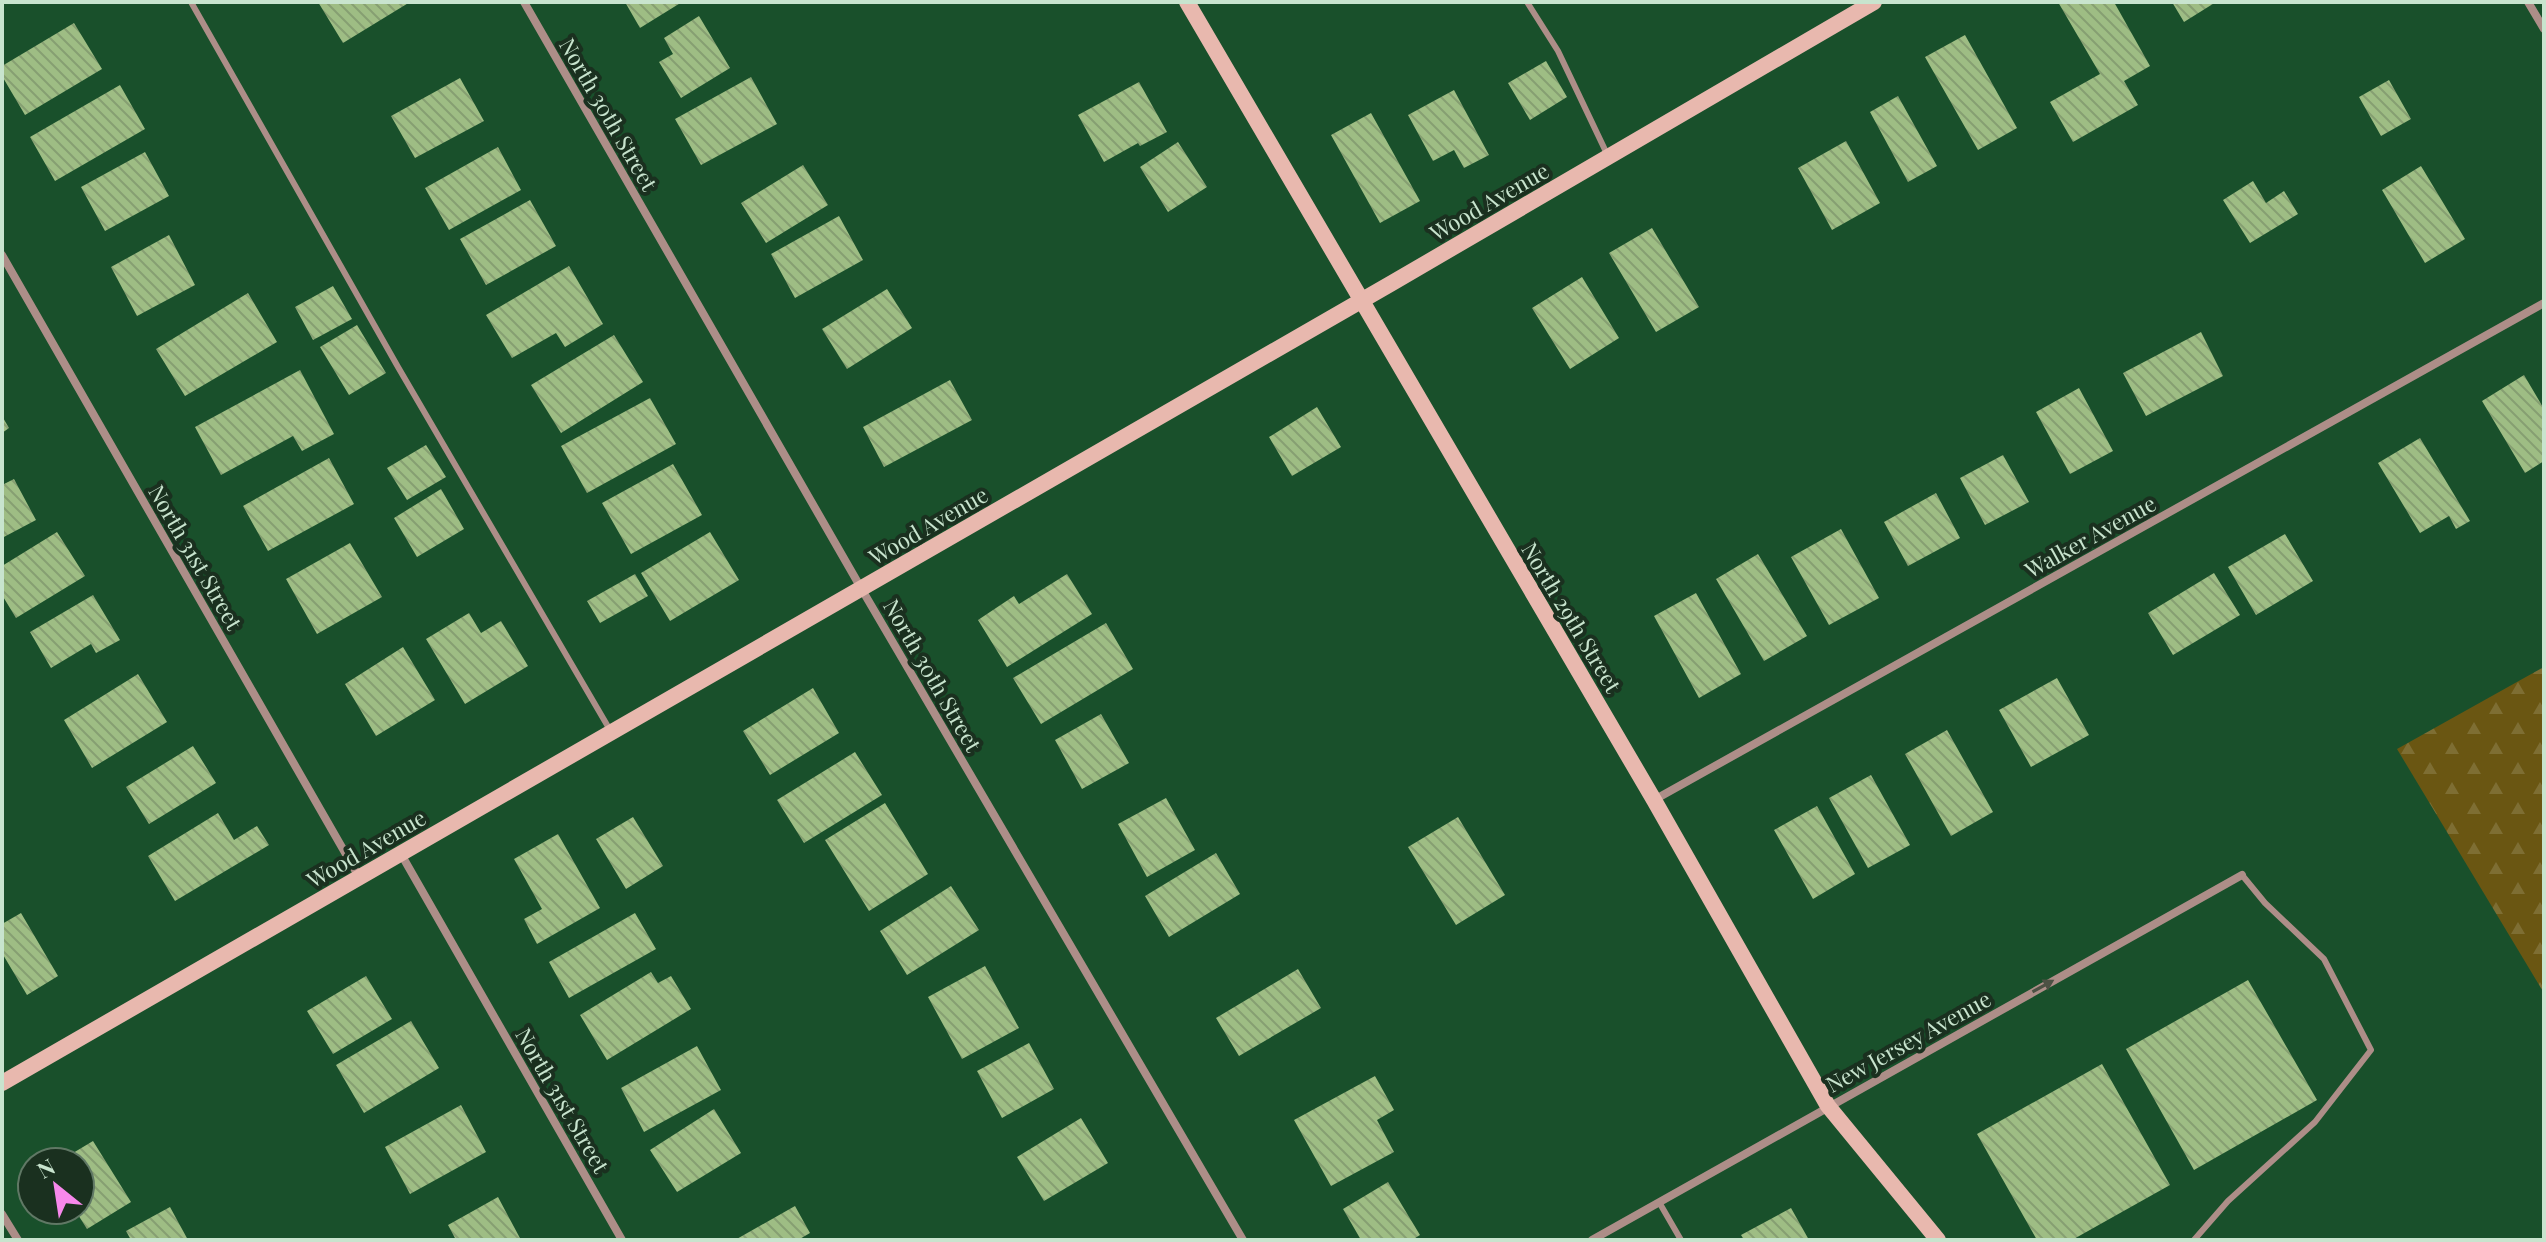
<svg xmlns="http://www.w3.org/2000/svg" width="2546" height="1242" viewBox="0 0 2546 1242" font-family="'Playfair Display',serif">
	<defs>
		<pattern id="forest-firs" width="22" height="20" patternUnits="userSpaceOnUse" patternTransform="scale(2)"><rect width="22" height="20" fill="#6a5612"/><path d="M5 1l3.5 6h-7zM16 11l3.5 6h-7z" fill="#7e6e33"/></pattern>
		<pattern id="building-back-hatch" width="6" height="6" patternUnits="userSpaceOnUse" patternTransform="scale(2)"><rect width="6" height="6" fill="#9ebd84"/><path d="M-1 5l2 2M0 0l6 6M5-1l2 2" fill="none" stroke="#869f72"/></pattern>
	</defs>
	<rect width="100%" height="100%" fill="#19502b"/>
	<path fill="url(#forest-firs)" d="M2544,667V993L2397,749Z"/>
	<path fill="url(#building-back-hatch)" d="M318,2H410L343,43Z
		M625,2H682L640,28Z
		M2058,2H2114L2150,66L2124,81L2138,105L2073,142L2050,102L2100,74Z
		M2172,2H2216L2184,22Z
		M699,16L730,68L681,98L659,62L673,54L664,38Z
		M74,23L102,69L25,115L2,76V66Z
		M1965,35L2017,128L1978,150L1925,57Z
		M1546,61L1567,97L1530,120L1508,83Z
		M751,77L777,124L701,165L675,119Z
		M460,78L484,121L415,158L391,116Z
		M2389,80L2411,119L2381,136L2359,97Z
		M1139,82L1167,132L1140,146L1138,143L1104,162L1078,115Z
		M120,85L145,129L55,181L30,137Z
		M1454,90L1489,155L1464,168L1454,150L1433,161L1408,115Z
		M1898,96L1937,166L1908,182L1870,112Z
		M1371,113L1420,201L1380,223L1331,135Z
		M1846,141L1880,203L1832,230L1798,168Z
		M1178,142L1207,187L1168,212L1140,167Z
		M498,147L521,190L449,230L425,188Z
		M145,152L169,196L105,231L81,187Z
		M803,165L828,205L766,243L741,203Z
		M2421,166L2465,239L2425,263L2382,190Z
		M2253,181L2266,203L2284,191L2298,214L2250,243L2223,200Z
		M530,200L556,246L486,285L460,239Z
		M839,216L863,260L795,298L771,254Z
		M1652,228L1699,307L1656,332L1609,253Z
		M169,235L195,285L137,316L111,267Z
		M569,266L603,324L565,347L556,333L512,358L486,315Z
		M1582,277L1619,338L1570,369L1532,308Z
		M333,286L352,319L313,340L295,307Z
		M887,289L912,328L847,369L822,329Z
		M248,293L277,342L185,396L156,349Z
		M357,325L386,373L349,395L320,347Z
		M2201,332L2223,376L2146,416L2123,373Z
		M614,335L643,382L561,433L531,385Z
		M300,370L334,434L302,451L293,436L221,475L195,427Z
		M2524,375L2544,409V461L2525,473L2482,401Z
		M950,380L972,420L884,467L863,427Z
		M2079,388L2113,451L2070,474L2036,412Z
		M650,398L676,444L587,493L561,446Z
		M1317,407L1341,447L1292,476L1269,437Z
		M2,416L9,428L2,433Z
		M2420,438L2470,521L2456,529L2449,516L2420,533L2378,463Z
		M426,445L446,477L407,500L387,468Z
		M2003,455L2029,502L1985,525L1960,478Z
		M329,458L354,504L268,551L243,506Z
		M673,464L702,515L631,554L602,503Z
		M14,479L36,520L2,538V485Z
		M441,489L464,529L417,557L394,518Z
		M1936,493L1960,538L1908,566L1884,522Z
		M1841,529L1879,598L1829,625L1791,557Z
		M57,532L85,576L16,618L2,595V566Z
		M710,532L739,580L670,621L641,573Z
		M2285,534L2313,581L2256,615L2228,567Z
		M350,543L382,597L317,634L286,579Z
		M1758,554L1807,636L1764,661L1716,579Z
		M2214,573L2240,615L2173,655L2148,613Z
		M635,574L648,596L600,623L587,601Z
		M1067,574L1092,614L1007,667L978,620L1014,596L1019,604Z
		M1696,593L1741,674L1699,698L1654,616Z
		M93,595L120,640L96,653L91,644L51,668L30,632Z
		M469,613L481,633L501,621L528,666L465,704L426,639Z
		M1106,623L1133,669L1041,724L1013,678Z
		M403,647L435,700L376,736L345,684Z
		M138,674L167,722L92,768L64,720Z
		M2057,678L2089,735L2031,767L1999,710Z
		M813,688L839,733L770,775L743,731Z
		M1101,714L1129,763L1082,789L1055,740Z
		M1947,730L1993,812L1951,836L1905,754Z
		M193,746L216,783L149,824L126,787Z
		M855,752L882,795L804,843L777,800Z
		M1871,775L1910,845L1868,868L1829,798Z
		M1166,798L1195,850L1147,877L1118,824Z
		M885,803L928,874L869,911L825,840Z
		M1817,806L1855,874L1813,899L1774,830Z
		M218,813L234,840L257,826L269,845L175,901L148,856Z
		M633,817L663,866L626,889L596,839Z
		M1458,817L1505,895L1456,925L1408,847Z
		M558,834L600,908L537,944L524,919L542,909L514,859Z
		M1216,853L1240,894L1169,937L1145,896Z
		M951,886L979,930L907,975L880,931Z
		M21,913L58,976L27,995L2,953V924Z
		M635,913L656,949L569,998L549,962Z
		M985,966L1019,1028L962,1059L928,997Z
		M1298,969L1321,1008L1239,1056L1216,1018Z
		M651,972L658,983L671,976L691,1009L607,1060L580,1015Z
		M366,976L392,1019L333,1054L307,1011Z
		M2248,980L2317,1100L2194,1170L2126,1049Z
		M411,1021L439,1068L364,1113L336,1065Z
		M1029,1043L1054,1089L1002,1118L977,1071Z
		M697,1046L721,1090L644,1132L621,1088Z
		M2102,1064L2170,1185L2072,1240H2037L1977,1134Z
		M1375,1076L1394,1110L1377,1120L1394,1152L1331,1186L1294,1120Z
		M461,1105L486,1152L410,1194L385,1147Z
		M714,1109L741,1153L677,1192L650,1150Z
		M1081,1118L1108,1163L1044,1201L1017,1157Z
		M93,1141L131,1202L87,1229L75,1210H80V1162H58Z
		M1388,1182L1420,1235L1412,1240H1361L1343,1209Z
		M498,1197L521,1240H456L448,1225Z
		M795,1206L810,1233L798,1240H735Z
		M170,1207L188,1240H131L126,1231Z
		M1791,1208L1809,1240H1744L1741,1235Z"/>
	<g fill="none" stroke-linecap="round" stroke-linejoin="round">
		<path stroke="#ad8e88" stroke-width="6" d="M191,2L398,367L610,730
			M1527,2L1558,51L1607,154
			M1659,1202L1681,1240
			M2194,1240L2228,1201L2315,1122L2371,1050L2324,959L2265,903L2242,875"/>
		<path stroke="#ad8e88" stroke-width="8" d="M524,2L861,588L1243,1240
			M2528,2L2544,29
			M2,255L359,877
			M1654,800L2544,303
			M401,854L622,1240
			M2,1214L18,1240
			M1592,1240L2242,875"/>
		<path stroke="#e8b8ae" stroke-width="16" d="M1187,2L1654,800L1828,1106L1938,1240
			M2,1083L1392,283L1874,2"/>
	</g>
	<defs><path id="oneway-solid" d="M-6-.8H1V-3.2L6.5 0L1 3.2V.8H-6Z" transform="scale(2)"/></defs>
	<use fill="#4d5144" href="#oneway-solid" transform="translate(2043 986) rotate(-29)"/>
	<g text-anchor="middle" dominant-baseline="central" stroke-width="8" stroke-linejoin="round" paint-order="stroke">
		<g font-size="22" fill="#c8e4ce" stroke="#1a301f">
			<text transform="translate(609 114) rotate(60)">North 30th Street</text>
			<text transform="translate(1489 201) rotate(-30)">Wood Avenue</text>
			<text transform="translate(928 525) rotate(-30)">Wood Avenue</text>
			<text transform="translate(2090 536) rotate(-29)">Walker Avenue</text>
			<text transform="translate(196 557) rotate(60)">North 31st Street</text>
			<text transform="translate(1572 617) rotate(59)">North 29th Street</text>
			<text transform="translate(933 675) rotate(60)">North 30th Street</text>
			<text transform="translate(366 848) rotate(-30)">Wood Avenue</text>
			<text transform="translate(1908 1041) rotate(-29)">New Jersey Avenue</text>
			<text transform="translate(563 1100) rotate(60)">North 31st Street</text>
		</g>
	</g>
	<rect width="2546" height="1242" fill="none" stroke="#c8e4ce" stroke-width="8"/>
	<g transform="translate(56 1186) rotate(330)"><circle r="38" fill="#1a301f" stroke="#607865" stroke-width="2"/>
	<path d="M0-6L14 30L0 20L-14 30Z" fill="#f788eb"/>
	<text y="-12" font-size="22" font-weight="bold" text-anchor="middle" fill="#c8e4ce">N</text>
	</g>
</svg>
